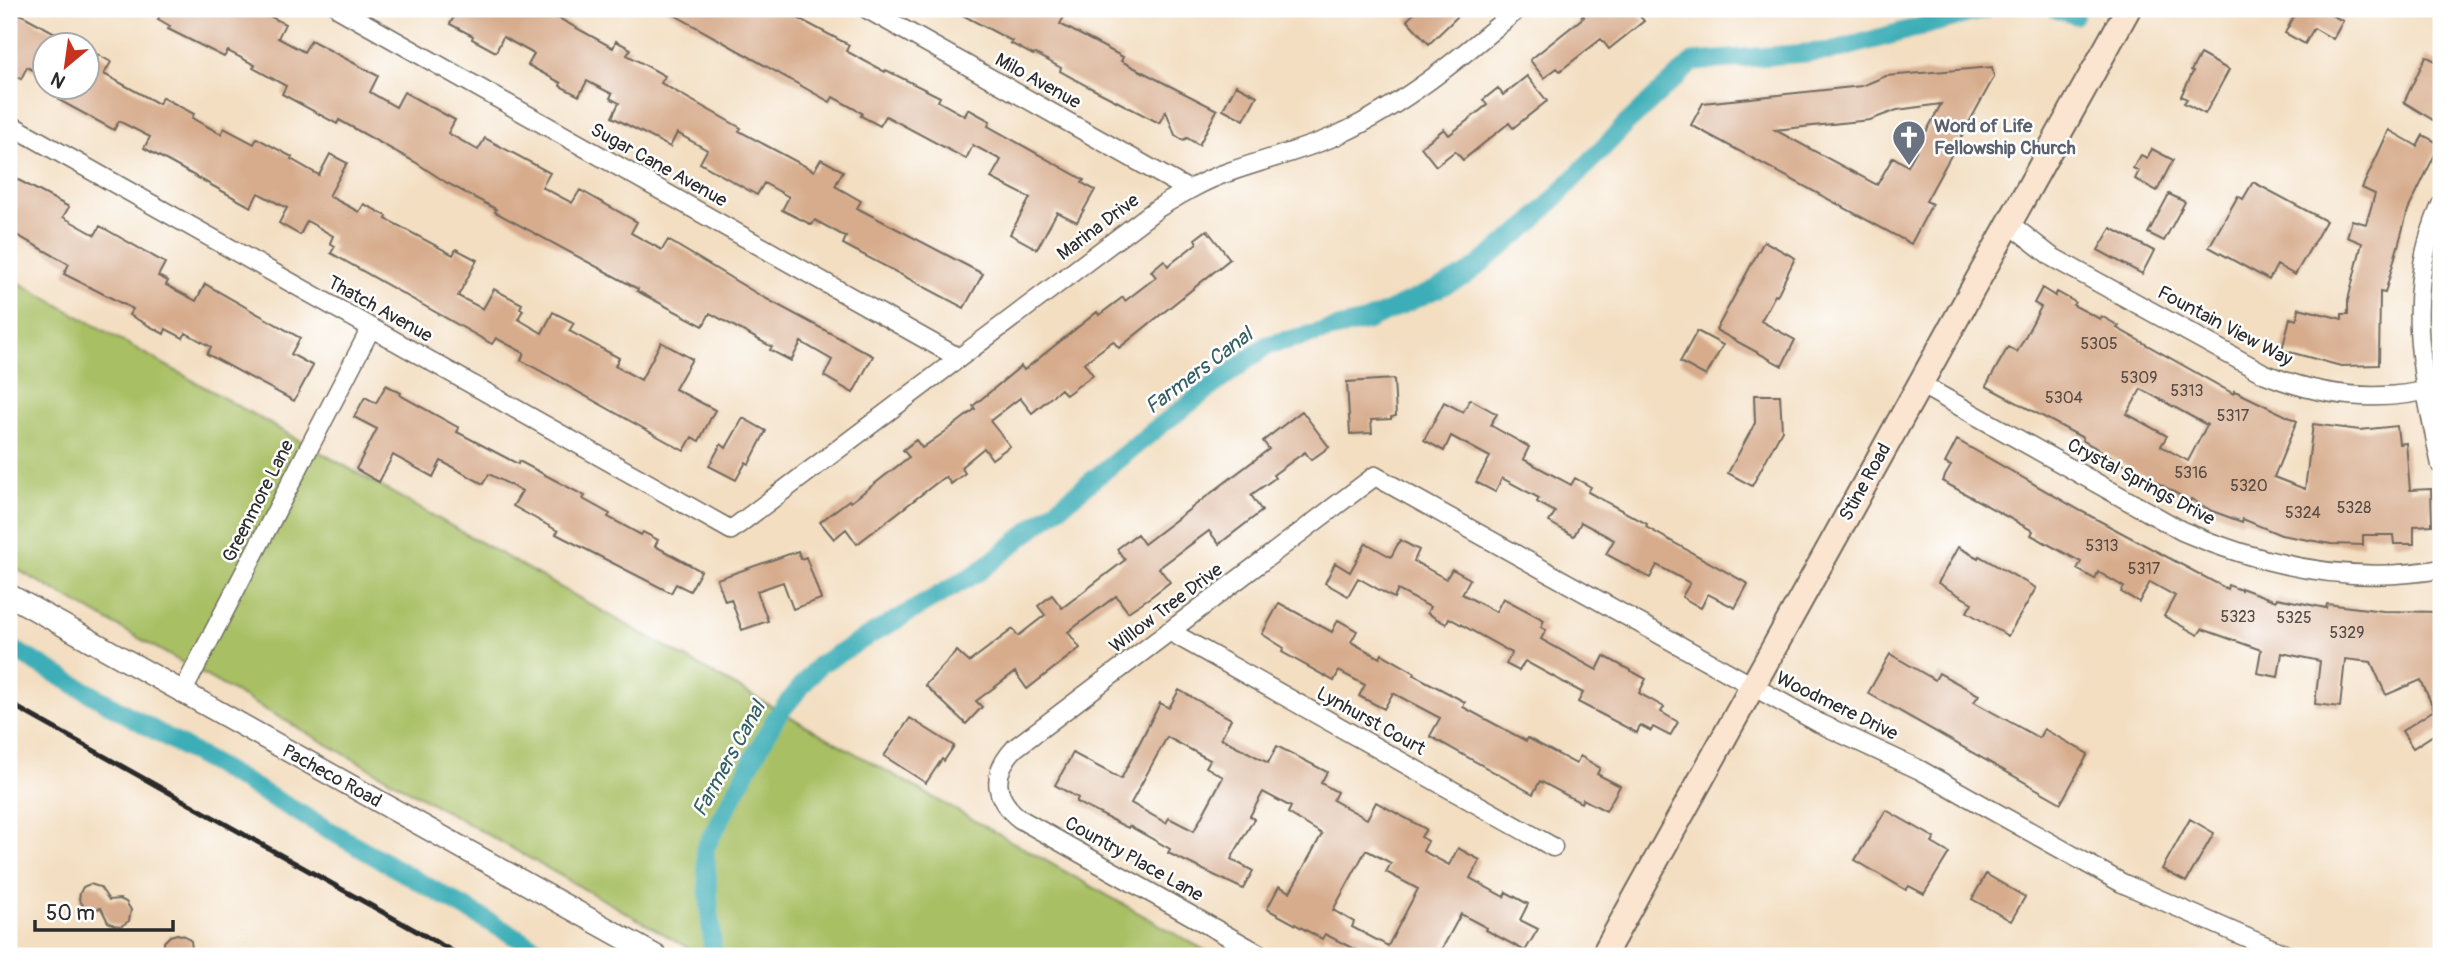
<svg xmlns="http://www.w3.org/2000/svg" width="2450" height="965" viewBox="0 0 2450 965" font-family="Pangolin,sans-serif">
	<rect width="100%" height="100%" fill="#fff"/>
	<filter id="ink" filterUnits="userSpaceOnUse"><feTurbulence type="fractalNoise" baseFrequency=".0143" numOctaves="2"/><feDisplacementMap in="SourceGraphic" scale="14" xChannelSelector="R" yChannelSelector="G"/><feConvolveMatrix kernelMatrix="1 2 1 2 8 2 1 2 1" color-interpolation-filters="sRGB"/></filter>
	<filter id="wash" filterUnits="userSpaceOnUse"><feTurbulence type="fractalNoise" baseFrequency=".00686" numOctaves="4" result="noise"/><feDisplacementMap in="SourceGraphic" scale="28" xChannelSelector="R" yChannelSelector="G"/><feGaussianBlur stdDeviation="1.57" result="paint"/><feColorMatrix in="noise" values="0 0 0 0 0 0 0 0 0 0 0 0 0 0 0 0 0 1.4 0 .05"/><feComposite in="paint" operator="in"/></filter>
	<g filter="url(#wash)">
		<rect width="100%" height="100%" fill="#f3dec1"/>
		<path fill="#a8bf64" stroke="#6a7548" stroke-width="2" d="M9,277L1215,956H703L9,565Z"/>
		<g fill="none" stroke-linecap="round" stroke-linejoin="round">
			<path stroke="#3eaeb7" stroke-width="19" d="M2056,9L2075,15
				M9,647L549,956
				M713,956L705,848L776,717L819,665L980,571L1157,428L1267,345L1367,321L1465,276L1530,224L1627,123L1693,62L1832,51L1985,9"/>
		</g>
		<g id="blocks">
			<path fill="#d7ac8c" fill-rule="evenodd" d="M9,9H11L79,46H46V77L27,67L21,79L9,72Z
				M164,9H256L285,24L278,38L304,52L311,40L378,76L370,92L396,107L404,92L455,120L448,133L478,150L485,138L550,173L542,187L572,203L580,190L637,222L631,233L662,250L668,240L761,296L873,356L853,393L824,376L832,360L801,342L791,361L770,350L772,347L710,313L703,326L637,291L638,289L495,212L496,209L447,183L415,162L339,120L337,124L282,94L286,86L253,68L255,65L228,51L224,57L168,29L170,26L158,19Z
				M458,9H525L540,17L544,10L613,48L616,41L631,49L627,55L665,76L661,83L741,128L739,131L814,171L821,159L843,171L835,186L861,201L857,208L983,274L964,308L843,244L846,237L815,220L812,225L782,210L789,197L764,183L757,195L700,163L707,150L677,133L670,147L612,117L619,103L610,98L612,94L587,81L579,96L560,86L561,83L528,65L534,54L503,37L496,52L472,39L473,36L450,24Z
				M664,9H781L849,45L846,51L885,72L886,70L940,97L938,101L965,116L968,109L990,121L988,126L1084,180L1082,183L1095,190L1077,222L1057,212L1037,249L1010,234L1030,198L991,178L1001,160L973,145L966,159L886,116L880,126L861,116L862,113L833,97L830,102Z
				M951,9H1054L1065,15L1060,24L1123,57L1121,61L1217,110L1199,145L1187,138L1183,140L1175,135L1166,111L1159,123L1087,86L1060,71L1061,68L1036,54L1033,55L1010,43L1012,41Z
				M1419,9H1451L1458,16L1429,44L1407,20Z
				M1591,9H1634L1644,21L1609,49L1601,39L1560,71L1557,68L1544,78L1530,60L1584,17L1582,16Z
				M2298,9H2320L2343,21L2333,39L2314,28L2305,44L2285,33Z
				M88,49L111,62L104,74L159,104L162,97L194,114L192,118L221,134L224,128L254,144L257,138L292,157L291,159L319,175L330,154L347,163L329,196L359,212L364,204L387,216L386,219L453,255L456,249L477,260L458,296L483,309L494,289L522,304L520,308L523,310L518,319L542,333L553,312L574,323L569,331L619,358L615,366L641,380L661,342L692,359L675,389L715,410L699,441L692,437L684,451L521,360L524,353L496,338L492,344L331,253L335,246L330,243L333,236L307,221L300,235L279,223L287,208L258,193L251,207L144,148L150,137L119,121L114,130L59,100L66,88H88Z
				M2200,54L2229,70L2205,114L2184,103L2187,99L2181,96L2193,72L2191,71Z
				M2426,56L2441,64V125L2404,102Z
				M1992,67L1994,77L1926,201L1932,204L1911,244L1691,125L1703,103L1862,86L1886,76ZM1941,104L1908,166L1893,157L1877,185L1775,130L1870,120L1897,110Z
				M1527,76L1547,101L1513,128L1509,123L1463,160L1455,151L1436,166L1421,147L1444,129L1449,135L1487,105L1483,100L1498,88L1503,95Z
				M1236,85L1257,96L1244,120L1223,109Z
				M2389,130L2417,146L2423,135L2440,144L2408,210L2385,293L2380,292L2379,365L2341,366L2282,350L2290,318L2297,320L2299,308L2342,319V314H2348V300L2362,243L2347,237L2352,220L2366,224L2375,194L2362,188Z
				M2152,149L2173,160L2157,191L2135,179L2139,171L2133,168L2141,155L2147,158Z
				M9,175L69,207L63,217L95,235L100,226L165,263L158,276L168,281L166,285L196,301L205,284L300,338L291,354L313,366L294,401L207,354L211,347L186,333L183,338L166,329L164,334L129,315L133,309L64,274L69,264L9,231Z
				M2253,182L2326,221L2295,275L2277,265L2269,280L2209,247L2238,196L2243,199Z
				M2169,194L2185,202L2164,241L2148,233Z
				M2111,228L2154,251L2142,274L2098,250Z
				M1207,230L1230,259L1119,348L1113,341L1084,363L1093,375L1066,395L1061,389L1032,413L1020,398L990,421L1010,446L992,459L984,448L961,467L965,473L951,484L946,477L943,478L857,544L846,529L834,539L820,522L849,500L851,502L909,457L903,450L916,440L922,448L949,429L975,409L973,406L1021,366L1024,370L1097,312L1099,315L1123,297L1125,301L1156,277L1151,271L1164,260L1168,266L1197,243L1195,239Z
				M1764,241L1795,258L1777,296L1775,295L1761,321L1795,340L1782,366L1716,330Z
				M2042,288L2055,296L2057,292L2075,302L2073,305L2100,319L2101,316L2119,326L2117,328L2234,394L2235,391L2297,421L2274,477L2305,489L2313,424L2360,430L2397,426L2399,444L2406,443L2410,490L2431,489L2432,525L2414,526V544H2394L2393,535H2363V545L2331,544L2281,535L2243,519L2242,522L2212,511L2191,499L2190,501L2082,440L2083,438L1986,386L2008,347L2017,352L2041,307L2034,303ZM2141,389L2207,425L2188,461L2161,446L2167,436L2127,414Z
				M1697,331L1723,345L1706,376L1680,362Z
				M1394,379L1396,416L1391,417V419L1371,420L1372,433L1350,434L1347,382Z
				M386,385L401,393L400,395L459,428L457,432L518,464L519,461L585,496L583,499L610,514L608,517L641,535L643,532L658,540L655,546L701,571L690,591L676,584L671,593L556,534L558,531L513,506L522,491L489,474L483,484L441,461L433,477L393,455L379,482L356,469L377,429L354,417L365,397L376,403Z
				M1754,395H1780L1782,430L1752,486L1728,473L1755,423Z
				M1470,399L1497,414L1490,425L1529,447L1523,459L1571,485L1575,478L1591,487L1588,492L1647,524L1646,527L1748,584L1735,608L1708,594L1701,608L1682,597L1690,583L1657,565L1650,578L1606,554L1614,540L1581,522L1574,536L1549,522L1555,512L1537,502L1539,498L1502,478L1495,492L1476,482L1490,457L1451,436L1444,451L1424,440L1444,402L1463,412Z
				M1302,411L1329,447L1311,460L1305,452L1273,475L1275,478L1251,495L1262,511L1219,544L1209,531L1159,568L1170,582L1152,596L1128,612L1116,596L1068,632L1080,648L1027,689L1015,672L976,701L982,707L966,724L925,685L957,651L969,662L1013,629L1018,636L1045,615L1038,606L1052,595L1062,608L1125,560L1117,549L1137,534L1144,544L1269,449L1263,441Z
				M743,418L766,431L749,464L746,462L736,480L709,466L721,444L726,448Z
				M1957,440L2081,511L2227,589L2228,585L2241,590V588L2276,601L2277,598L2326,608L2327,604L2383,611L2441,612V730L2413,748L2402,731L2434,710L2421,680L2386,695L2371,662L2345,659L2340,707L2315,704L2320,661L2282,653L2278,677L2257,673L2261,650L2202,629L2198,635L2164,616L2175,596L2150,582L2139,602L2121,592L2124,587L2098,572L2095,579L2077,569L2081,562L2031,535L2033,531L1942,481L1951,466L1945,463Z
				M1400,540L1419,550L1414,561L1446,579L1452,569L1470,579L1462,594L1496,612L1503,598L1544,620L1541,627L1546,630L1541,639L1597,670L1604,656L1646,679L1639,693L1664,707L1661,712L1678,722L1670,736L1653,727L1651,731L1640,725L1637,733L1578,702L1583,693L1525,661L1519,671L1506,664L1512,653L1449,618L1446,624L1427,613L1430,607L1398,590L1394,598L1358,578L1348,596L1325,583L1335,563L1350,572L1366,543L1391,557Z
				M1958,547L1978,558L1979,556L2036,588L2008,636L1967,612L1972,603L1938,583Z
				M798,551L801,559L806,557L821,599L793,609L783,582L757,591L768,621L742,630L731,599L725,601L717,579Z
				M1279,603L1332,632L1338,620L1357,631L1351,642L1380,658L1382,654L1415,673L1414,675L1465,702L1463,707L1526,741L1528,738L1576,764L1580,756L1600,768L1597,774L1620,786L1606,811L1583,799L1581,803L1540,781L1533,794L1430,736L1440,718L1393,693L1384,709L1359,696L1365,685L1339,671L1334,681L1282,652L1284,648L1262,634Z
				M1890,654L1935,680L1939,673L1979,695L1974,702L2039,738L2044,729L2088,754L2061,803L1868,693Z
				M1179,690L1231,719L1221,738L1268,763L1277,746L1327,772L1321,783L1337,792L1333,800L1367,819L1376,802L1426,829L1421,837L1428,841L1423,851L1449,865L1458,848L1480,860L1470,878L1504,897L1506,892L1528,904L1520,920L1538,929L1525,951L1486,930L1487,928L1461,914L1438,956H1353L1356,950L1325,934L1322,939L1267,909L1279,886L1290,892L1322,834L1288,813L1291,807L1263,792L1250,816L1254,819L1231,859L1253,871L1243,889L1168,853L1170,849L1129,826L1128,828L1076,802L1078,798L1055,785L1073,753L1121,779L1160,703L1169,708ZM1167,737L1210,760L1206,767L1223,777L1194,831L1169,818L1166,823L1131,803ZM1366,850L1391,863L1386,872L1418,889L1388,946L1352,927L1354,922L1333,910Z
				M910,718L954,746L944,761L942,759L926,783L884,756Z
				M1886,810L1935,838L1932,843L1949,853L1924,894L1909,886L1906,890L1855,860Z
				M2190,819L2214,833L2186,882L2162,869Z
				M1986,874L2025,897L2011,921L1972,899Z
				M90,884L100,887L109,900L120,899L126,902L131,910L129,921L121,926L114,925L108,922L101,908L92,910L84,907L79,899L80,893L83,887Z
				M177,934L185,936L191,941L193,956H164V942L170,936Z"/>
		</g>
	</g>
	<g filter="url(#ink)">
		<use href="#blocks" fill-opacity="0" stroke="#716a60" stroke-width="2"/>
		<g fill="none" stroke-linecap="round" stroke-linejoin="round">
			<g stroke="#716a60" stroke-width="21">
				<path id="minor" d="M339,9L959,358
					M867,9L1189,190
					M9,124L731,530L1158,208C1181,194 1204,180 1229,172C1266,159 1304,150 1340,134C1407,103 1462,56 1518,9
					M2441,205C2402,292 2422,376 2441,465
					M2010,224L2052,257L2263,373C2321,397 2380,404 2441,387
					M1920,384L2182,531C2264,566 2351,585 2441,569
					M1169,631L1553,847
					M182,693L371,328
					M1263,956L1020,819C993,798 991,773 1015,748L1375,476L1819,723L1920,770L2122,883L2289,956"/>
			</g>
			<g stroke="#716a60" stroke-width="24">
				<path id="tertiary" d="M9,595L656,956"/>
			</g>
			<g stroke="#716a60" stroke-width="28">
				<path id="secondary" d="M1603,956L2128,9"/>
			</g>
			<use href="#minor" stroke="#fff" stroke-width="18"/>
			<use href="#tertiary" stroke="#fff" stroke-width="21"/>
			<use href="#secondary" stroke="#fce5d0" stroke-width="24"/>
			<path stroke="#2b2b2b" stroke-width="5" d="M9,703L461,956"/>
		</g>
	</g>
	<defs>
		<g id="church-pin" transform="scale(1.75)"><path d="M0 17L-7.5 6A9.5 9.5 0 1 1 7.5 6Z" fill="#6b7280" stroke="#fff"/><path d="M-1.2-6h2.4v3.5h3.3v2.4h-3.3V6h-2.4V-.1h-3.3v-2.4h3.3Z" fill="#fff"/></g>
	</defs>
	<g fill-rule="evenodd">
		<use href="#church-pin" x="1909" y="137"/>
	</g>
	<g text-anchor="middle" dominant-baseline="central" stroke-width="5" stroke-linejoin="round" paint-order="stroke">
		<g font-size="16" fill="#564b43">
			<text x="2099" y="344">5305</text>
			<text x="2139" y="378">5309</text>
			<text x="2187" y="391">5313</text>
			<text x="2064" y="398">5304</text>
			<text x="2233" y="416">5317</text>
			<text x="2191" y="473">5316</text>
			<text x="2249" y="486">5320</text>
			<text x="2354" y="508">5328</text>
			<text x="2303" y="513">5324</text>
			<text x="2102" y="546">5313</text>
			<text x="2144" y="569">5317</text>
			<text x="2238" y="617">5323</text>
			<text x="2294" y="618">5325</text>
			<text x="2347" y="633">5329</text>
		</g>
		<g font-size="19" fill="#2b2b2b" stroke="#fff">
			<text transform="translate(1038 81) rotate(29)">Milo Avenue</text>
			<text transform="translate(659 165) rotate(29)">Sugar Cane Avenue</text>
			<text transform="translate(1098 227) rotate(-37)">Marina Drive</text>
			<text transform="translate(380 309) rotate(29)">Thatch Avenue</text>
			<text transform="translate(2225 326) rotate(28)">Fountain View Way</text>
			<text transform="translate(1865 482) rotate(-61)">Stine Road</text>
			<text transform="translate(2141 482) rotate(28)">Crystal Springs Drive</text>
			<text transform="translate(258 501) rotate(-63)">Greenmore Lane</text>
			<text transform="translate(1166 608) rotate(-37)">Willow Tree Drive</text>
			<text transform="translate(1837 706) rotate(26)">Woodmere Drive</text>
			<text transform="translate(1371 721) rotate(29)">Lynhurst Court</text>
			<text transform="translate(332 776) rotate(29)">Pacheco Road</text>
			<text transform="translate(1134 859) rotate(29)">Country Place Lane</text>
		</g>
		<g font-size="19" font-weight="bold" fill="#5b616d" stroke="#fff" text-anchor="start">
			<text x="1934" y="126">Word of Life<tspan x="1934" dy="22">Fellowship Church</tspan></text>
		</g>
		<g font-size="21" font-style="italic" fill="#335f63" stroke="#fff">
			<text transform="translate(1199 371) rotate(-37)">Farmers Canal</text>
			<text transform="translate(729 759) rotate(-61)">Farmers Canal</text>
		</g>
	</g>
	<rect width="2450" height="965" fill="none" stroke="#fff" stroke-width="35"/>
	<g transform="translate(66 66) rotate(209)"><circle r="33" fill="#ffffff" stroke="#aaaaaa" stroke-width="2"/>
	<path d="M0-5L12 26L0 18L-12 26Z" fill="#c8321e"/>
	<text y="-10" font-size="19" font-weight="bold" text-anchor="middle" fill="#2b2b2b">N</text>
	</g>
	<path d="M35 920v10h138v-10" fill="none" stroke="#2b2b2b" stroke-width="3.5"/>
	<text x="46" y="920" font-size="21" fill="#2b2b2b" stroke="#ffffff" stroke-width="5" paint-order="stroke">50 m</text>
</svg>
